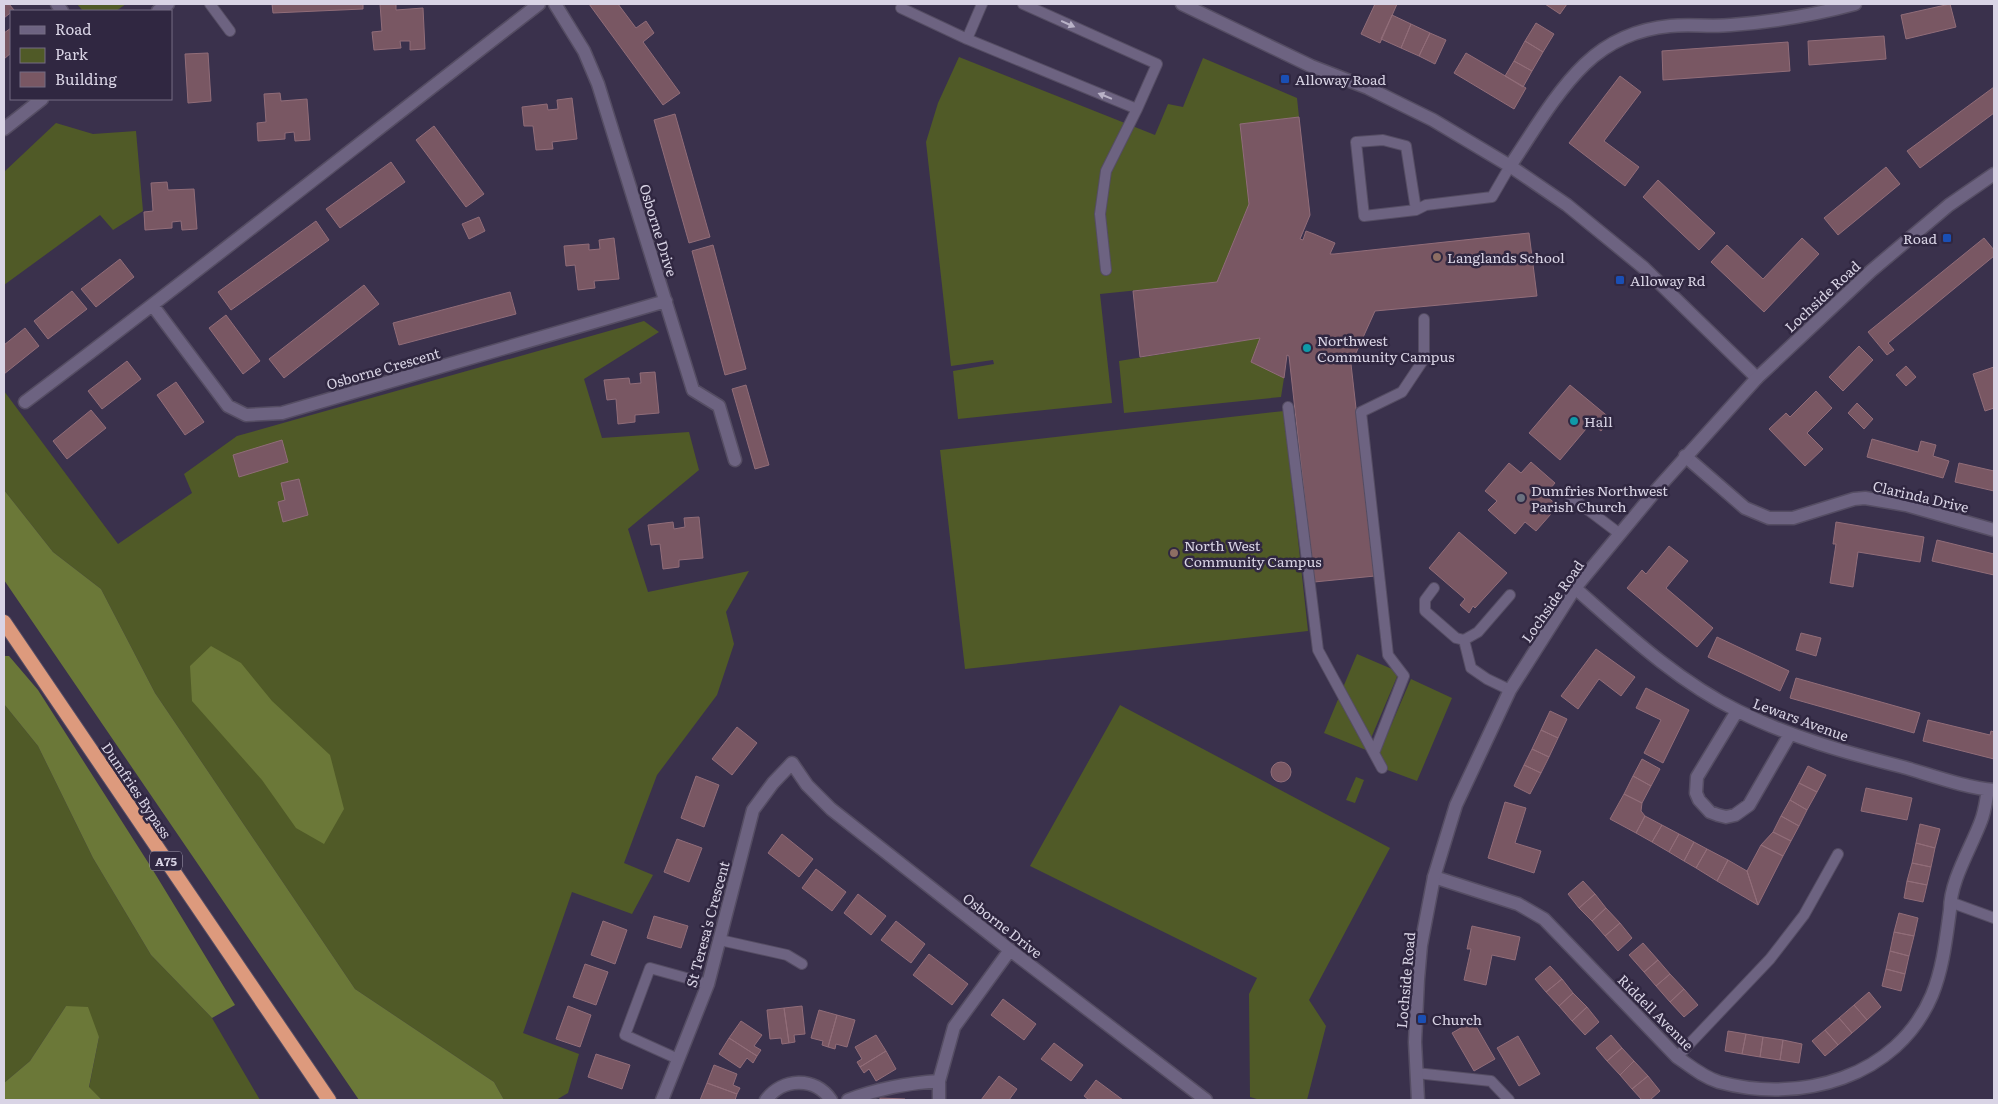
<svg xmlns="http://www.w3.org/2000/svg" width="1998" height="1104" viewBox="0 0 1998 1104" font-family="Literata,serif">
	<rect width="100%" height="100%" fill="#3a314c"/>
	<path fill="#505a27" d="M77,4H126L116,11H83Z
		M959,57L1155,135L1168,104L1183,107L1203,58L1297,98L1299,117L1240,124L1249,204L1217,282L1100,294L1112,403L958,419L953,371L994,364L993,360L951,366L926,142L938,103Z
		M56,123L93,134L136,131L143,211L113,230L100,215L4,285V172Z
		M644,321L659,332L584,379L602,438L689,432L699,470L628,529L648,592L749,571L726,612L734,644L717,695L657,775L624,863L653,875L632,914L572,892L523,1033L579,1054L568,1093L556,1100H504L494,1082L355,989L155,693L101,589L53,552L4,490V391L118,544L192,493L184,474L237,436Z
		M1260,338L1252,362L1284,378L1281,397L1124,413L1119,361Z
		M1284,411L1308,631L965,669L940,450Z
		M1357,654L1399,672L1366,750L1324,733Z
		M1411,679L1452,698L1417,781L1374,765Z
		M4,704L38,746L93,858L151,955L212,1018L260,1100H102L89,1088L99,1037L66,1006L30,1061L4,1083Z
		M1120,705L1390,848L1309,1000L1326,1026L1307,1100H1260L1250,1097L1249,994L1257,978L1030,866Z
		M1356,777L1364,780L1355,803L1346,800Z"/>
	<path fill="#6b7838" d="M4,490L53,552L101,589L155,693L355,989L494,1082L504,1100H359L4,580Z
		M211,646L241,663L272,701L330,755L344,809L324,844L296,828L262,780L192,701L190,666Z
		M4,656H9L38,690L151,867L235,1005L212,1018L151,955L93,858L38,746L4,704Z
		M66,1006L88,1007L99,1037L89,1087L102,1100H4V1083L30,1061Z"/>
	<path fill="#795763" stroke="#916d79" d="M4,4H9L14,10L4,18Z
		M272,4H363V9L273,13Z
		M380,4H396V10L423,8L425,49L410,50V41H400L401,48L374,50L372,32L382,31Z
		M589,4H618L636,28L646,21L654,33L643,42L680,93L663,105Z
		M1375,4H1397L1380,43L1361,34Z
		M1545,4H1567L1560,14Z
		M1950,4L1956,27L1906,39L1901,15Z
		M1392,15L1411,24L1401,48L1381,39Z
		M1536,23L1554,34L1543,52L1525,41Z
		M1411,24L1430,33L1419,56L1401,48Z
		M11,28V53L4,59V33Z
		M1430,33L1446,40L1435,64L1419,56Z
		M1884,36L1886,59L1809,65L1808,41Z
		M1525,41L1543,52L1532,71L1514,61Z
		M1788,42L1790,71L1663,80L1662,51Z
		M208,53L211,101L188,103L185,54Z
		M1466,53L1526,88L1514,109L1454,73Z
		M1514,61L1532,71L1523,87L1505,76Z
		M1620,76L1641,92L1604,141L1639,167L1625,186L1569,143Z
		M1994,87V113L1920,168L1907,151Z
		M280,93L281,101L307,99L310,140L295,141L294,132L285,133V139L258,141L257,123L266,122L264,94Z
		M572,98L577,139L552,142L553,149L536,150L533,126H524L522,107L547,104L548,110L558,109L557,100Z
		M675,114L710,237L689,243L654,120Z
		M1299,117L1310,215L1300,239L1303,240L1306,231L1314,234L1335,243L1330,254H1334L1529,233L1537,296L1375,311L1351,364L1375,576L1314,582L1289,356L1287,355L1284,378L1251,362L1260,338L1140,357L1133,291L1217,282L1249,204L1240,124Z
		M434,126L484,194L466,207L416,140Z
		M391,162L405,182L340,228L326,209Z
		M1886,167L1900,184L1838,235L1824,218Z
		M1658,180L1715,233L1699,250L1643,197Z
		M167,182L168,190L194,189L197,229L182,230L181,221L172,222V228L145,230L144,212L153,211L151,183Z
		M479,217L485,231L469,239L462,224Z
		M316,221L329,240L231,310L218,292Z
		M614,238L619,279L594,281L595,288L578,290L575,265L566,266L564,246L589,244V250L600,249L599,240Z
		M1802,238L1819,254L1764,312L1711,262L1727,245L1763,279Z
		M1984,238L1994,250V256L1888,343L1894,350L1887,355L1868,332Z
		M713,245L746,369L725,375L692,251Z
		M120,259L134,277L96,307L81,289Z
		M364,285L379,304L284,378L269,359Z
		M72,291L87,309L48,339L34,321Z
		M510,292L516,314L399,345L393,323Z
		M226,315L260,361L243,374L209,328Z
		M25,328L39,346L4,374V345Z
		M1859,346L1873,360L1843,391L1829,377Z
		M127,361L141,379L102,409L88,391Z
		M1906,366L1916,377L1906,386L1896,375Z
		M1994,367V408L1985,411L1973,374Z
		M655,372L659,413L635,415V422L618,424L616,399L607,400L604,380L629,378L630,384L641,383L640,373Z
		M176,382L204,422L185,435L157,395Z
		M746,385L769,465L755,469L732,389Z
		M1570,385L1611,419L1601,431L1591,423L1560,460L1529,433Z
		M1816,391L1832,408L1807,433L1823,449L1805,466L1769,429L1786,413L1790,417Z
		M1857,403L1873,419L1864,429L1848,413Z
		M91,410L106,428L67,459L53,441Z
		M1872,439L1918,452L1921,441L1936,445L1933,456L1949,461L1943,478L1867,457Z
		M282,440L288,462L239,477L233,455Z
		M1531,462L1555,483L1545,495L1558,506L1536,531L1525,522L1515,534L1488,510L1497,501L1485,491L1509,463L1521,473Z
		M1959,463L1994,471V491L1955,482Z
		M299,479L308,515L283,522L278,502L285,500L281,483Z
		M699,517L703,558L679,560V567L663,569L660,544L651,545L648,525L673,522L674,529L685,527L684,518Z
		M1836,522L1924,537L1920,562L1858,552L1853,587L1830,583L1836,544H1833Z
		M1459,532L1507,573L1475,608L1473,606L1469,613L1460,605L1465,599L1429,568Z
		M1937,540L1994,554V575L1932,561Z
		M1669,546L1688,561L1666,588L1713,628L1697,647L1627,588L1642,570L1646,574Z
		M1801,633L1821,638L1816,656L1796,650Z
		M1717,637L1789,671L1780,691L1708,657Z
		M1596,649L1635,677L1621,696L1599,679L1578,709L1561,696Z
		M1796,678L1920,713L1914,733L1790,698Z
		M1646,688L1689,710L1663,763L1644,753L1661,720L1636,708Z
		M1550,711L1567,719L1558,738L1541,730Z
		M1928,720L1990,735L1991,731L1994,732V759L1923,741Z
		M737,727L757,743L732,775L712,759Z
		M1541,730L1558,738L1549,757L1532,749Z
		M1532,749L1549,757L1541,773L1524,765Z
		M1642,759L1660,769L1651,786L1633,776Z
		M1271 772a10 10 0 1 1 20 0a10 10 0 1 1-20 0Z
		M1524,765L1541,773L1530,794L1514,786Z
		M1808,766L1826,775L1817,792L1799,783Z
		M696,776L719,785L704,827L681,818Z
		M1633,776L1651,786L1642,803L1624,794Z
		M1799,783L1817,792L1807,810L1790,800Z
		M1866,788L1912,798L1907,820L1861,811Z
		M1624,794L1642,803L1641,811L1645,816L1636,833L1610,819Z
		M1790,800L1807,810L1799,826L1781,816Z
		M1505,802L1526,808L1515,843L1541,851L1534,873L1488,858Z
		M1645,816L1662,825L1652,842L1636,833Z
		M1781,816L1799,826L1791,841L1773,832Z
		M1920,824L1940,829L1935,848L1916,843Z
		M1662,825L1679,834L1669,852L1652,842Z
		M1773,832L1791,841L1783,856L1761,845Z
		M782,834L813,859L799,877L768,853Z
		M1679,834L1694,842L1684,861L1669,852Z
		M677,839L702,848L689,882L664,872Z
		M1694,842L1707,849L1696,868L1684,861Z
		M1916,843L1935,848L1931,867L1912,863Z
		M1761,845L1783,856L1758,905L1747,871Z
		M1707,849L1728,860L1717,881L1696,868Z
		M1728,860L1747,871L1758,905L1717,881Z
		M1912,863L1931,867L1927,885L1907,881Z
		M816,869L846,892L832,911L802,888Z
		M1583,881L1595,894L1579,908L1568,894Z
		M1907,881L1927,885L1923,902L1904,898Z
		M858,894L886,916L871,935L844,913Z
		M1595,894L1606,908L1592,921L1579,908Z
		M1606,908L1620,923L1605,936L1592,921Z
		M1899,913L1918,918L1914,936L1894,932Z
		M654,916L688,926L681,948L647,938Z
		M603,921L627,930L615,964L591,955Z
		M896,921L925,944L911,963L881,940Z
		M1620,923L1632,938L1618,951L1605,936Z
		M1472,926L1520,937L1515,960L1492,955L1486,985L1464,980L1471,949H1467Z
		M1894,932L1914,936L1909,956L1890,951Z
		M1643,943L1658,960L1644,972L1629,955Z
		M1890,951L1909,956L1905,974L1886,969Z
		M929,954L968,984L952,1005L913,975Z
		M1658,960L1670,974L1656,986L1644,972Z
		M585,964L608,972L596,1005L573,997Z
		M1550,966L1562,979L1546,992L1535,979Z
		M1886,969L1905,974L1901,991L1882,986Z
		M1670,974L1684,989L1670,1002L1656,986Z
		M1562,979L1573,993L1559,1006L1546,992Z
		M1684,989L1698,1005L1684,1017L1670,1002Z
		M1869,992L1881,1007L1867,1020L1854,1005Z
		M1573,993L1587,1007L1572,1021L1559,1006Z
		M1003,999L1036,1024L1024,1040L991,1015Z
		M1854,1005L1867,1020L1852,1033L1839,1018Z
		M568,1006L591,1015L580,1047L556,1039Z
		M802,1006L805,1034L794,1035L795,1042L789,1043L784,1008Z
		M1587,1007L1599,1022L1585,1035L1572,1021Z
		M784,1008L789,1043L782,1044L781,1038L770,1039L767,1010Z
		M819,1010L837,1015L828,1047L822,1045L823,1041L811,1038Z
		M837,1015L855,1020L847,1047L836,1044L835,1049L828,1047Z
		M1839,1018L1852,1033L1838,1045L1825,1030Z
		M741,1021L762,1035L754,1046L761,1050L757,1056L729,1038Z
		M1473,1021L1495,1059L1474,1071L1452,1033Z
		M1825,1030L1838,1045L1825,1056L1812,1041Z
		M1728,1031L1746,1034L1742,1054L1725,1051Z
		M1746,1034L1763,1037L1760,1057L1742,1054Z
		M876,1035L886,1051L860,1067L857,1062L862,1059L855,1047Z
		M1611,1035L1622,1048L1607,1061L1596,1048Z
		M1518,1036L1540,1074L1519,1086L1497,1048Z
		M1763,1037L1783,1040L1780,1060L1760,1057Z
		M729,1038L757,1056L753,1063L747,1058L740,1068L719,1054Z
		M1783,1040L1802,1044L1799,1063L1780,1060Z
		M1054,1043L1083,1065L1071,1081L1041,1059Z
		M1622,1048L1634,1061L1620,1075L1607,1061Z
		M886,1051L896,1069L876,1081L869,1069L864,1073L860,1067Z
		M596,1054L630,1065L622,1089L588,1077Z
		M1634,1061L1648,1076L1632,1089L1620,1075Z
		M714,1065L737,1074L733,1085L740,1088L737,1094L707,1083Z
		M999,1076L1017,1089L1009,1100H981Z
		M1648,1076L1660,1091L1650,1100H1642L1632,1089Z
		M1096,1080L1123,1100H1089L1084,1096Z
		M707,1083L737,1094L735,1100H700Z
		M880,1098L905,1099V1100H880Z"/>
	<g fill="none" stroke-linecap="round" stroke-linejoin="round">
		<g stroke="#554d63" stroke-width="12">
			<path id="service" d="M210,4L230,31
				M982,4L967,39L1137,109L1157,64L1023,4
				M901,8L967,39
				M1383,140L1406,146L1416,210L1364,216L1356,142Z
				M1416,210L1426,205L1492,197L1510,166
				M1106,270L1100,214L1106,171L1137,109
				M1288,407L1318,650L1382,768
				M1571,497L1620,534
				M1434,588L1425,600V611L1456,638L1464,640L1478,632L1510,595
				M1464,640L1471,668L1487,679L1510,690
				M1374,753L1404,676L1388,655L1361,412L1402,392L1424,359V319
				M1950,902L1994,918
				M720,940L787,955L802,964
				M1677,1057L1770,959L1804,915L1838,854
				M678,1059L625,1035L650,968L708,984
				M1416,1073L1491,1081L1509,1100"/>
		</g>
		<g stroke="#554d63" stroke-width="15">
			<path id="minor" d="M57,4L62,11
				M555,4L584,51L598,84L693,390L719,406L735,460
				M1182,4L1311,66L1368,88L1433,120L1510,166L1567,205L1644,268L1757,378
				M1510,166C1533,132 1555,93 1585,64C1608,42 1638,29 1670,26C1690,24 1711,27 1731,25C1773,22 1814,15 1855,4
				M153,306L228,406L246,415L282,413L666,301
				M25,402C198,272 367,137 539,4
				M1685,456L1745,508L1769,518H1793L1854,499L1865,498L1906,505L1994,530
				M1575,588C1626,633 1677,681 1738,711C1790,737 1847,753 1903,767C1931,775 1966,788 1994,790
				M1737,711L1697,777L1696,793L1699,800L1710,812L1718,815L1726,817L1735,815L1749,805L1790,734
				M1434,877L1518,904L1544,919L1677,1057C1690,1066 1703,1077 1719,1082C1800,1104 1897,1078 1932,995C1943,968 1946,939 1950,910C1950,881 1971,848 1981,821C1985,811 1986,800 1988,790
				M662,1100L708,984L753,810L773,783L792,763L807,785L831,809L1010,950L1206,1100
				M766,1100C782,1078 815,1076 831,1100
				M848,1100C877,1089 908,1083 939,1081
				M939,1100V1081L954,1027L1010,950"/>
		</g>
		<g stroke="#554d63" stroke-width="15">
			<path id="tertiary" d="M158,11L168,4
				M4,129L42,99
				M1418,1100L1415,1042L1418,979L1421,945L1434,877L1456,805L1510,690L1575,588L1658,488L1757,378L1871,271L1949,205L1994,174"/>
		</g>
		<g stroke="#554d63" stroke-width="16">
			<path id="trunk" d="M4,622L329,1100"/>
		</g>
		<use href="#service" stroke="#6d6381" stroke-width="10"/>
		<use href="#minor" stroke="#6d6381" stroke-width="12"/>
		<use href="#tertiary" stroke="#6d6381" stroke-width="12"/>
		<use href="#trunk" stroke="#dd9a7d" stroke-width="14"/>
	</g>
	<defs><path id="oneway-solid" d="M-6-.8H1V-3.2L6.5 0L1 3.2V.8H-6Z" transform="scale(1.25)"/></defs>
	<g fill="#b9b2c7">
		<use href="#oneway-solid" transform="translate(1068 24) rotate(24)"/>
		<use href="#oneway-solid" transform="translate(1105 96) rotate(-158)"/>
	</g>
	<g fill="#1a4fb4" stroke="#302741" stroke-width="2">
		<rect x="1280" y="74" width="10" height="10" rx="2.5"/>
		<rect x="1942" y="233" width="10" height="10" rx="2.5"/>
		<rect x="1615" y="275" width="10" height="10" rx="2.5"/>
		<rect x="1417" y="1014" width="10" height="10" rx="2.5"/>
	</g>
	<g fill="#8d6e63" stroke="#302741" stroke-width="2">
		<circle cx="1437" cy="257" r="5"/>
		<circle cx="1174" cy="553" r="5"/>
	</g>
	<g fill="#0f9aa8" stroke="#302741" stroke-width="2">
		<circle cx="1307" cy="348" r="5"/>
		<circle cx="1574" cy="421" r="5"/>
	</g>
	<circle fill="#6b7280" stroke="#302741" stroke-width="2" cx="1521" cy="498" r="5"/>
	<g text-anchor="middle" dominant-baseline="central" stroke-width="5" stroke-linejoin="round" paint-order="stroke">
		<rect fill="#302741" stroke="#a6a0b4" stroke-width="1" x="150" y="851.5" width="32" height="19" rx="4"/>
		<g font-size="12" font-weight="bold" fill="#d9d4e5">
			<text x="166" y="861">A75</text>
		</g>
		<g font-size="14" fill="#d9d4e5" stroke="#302741" text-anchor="start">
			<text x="1295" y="79">Alloway Road</text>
			<text x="1937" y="238" text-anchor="end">Road</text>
			<text x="1447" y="257">Langlands School</text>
			<text x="1630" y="280">Alloway Rd</text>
			<text x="1317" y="340">Northwest<tspan x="1317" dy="16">Community Campus</tspan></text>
			<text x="1584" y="421">Hall</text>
			<text x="1531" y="490">Dumfries Northwest<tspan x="1531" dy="16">Parish Church</tspan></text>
			<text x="1184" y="545">North West<tspan x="1184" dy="16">Community Campus</tspan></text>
			<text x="1432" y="1019">Church</text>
		</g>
		<g font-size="14" fill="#d9d4e5" stroke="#302741">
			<text transform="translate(659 230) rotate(73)">Osborne Drive</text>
			<text transform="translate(1822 296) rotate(-43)">Lochside Road</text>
			<text transform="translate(383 368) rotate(-16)">Osborne Crescent</text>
			<text transform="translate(1921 496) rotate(13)">Clarinda Drive</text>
			<text transform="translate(1552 601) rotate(-55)">Lochside Road</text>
			<text transform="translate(1801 719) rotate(20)">Lewars Avenue</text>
			<text transform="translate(137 790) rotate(56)">Dumfries Bypass</text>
			<text transform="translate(707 924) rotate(-75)">St Teresa's Crescent</text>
			<text transform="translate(1003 925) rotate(38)">Osborne Drive</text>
			<text transform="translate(1405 980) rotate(-85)">Lochside Road</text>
			<text transform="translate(1656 1012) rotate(45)">Riddell Avenue</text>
		</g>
	</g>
	<rect width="1998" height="1104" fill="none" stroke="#d9d4e5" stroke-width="10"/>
	<rect x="10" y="10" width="162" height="90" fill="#302741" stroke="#746c83"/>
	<rect x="20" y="26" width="25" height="8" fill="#6d6381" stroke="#746c83"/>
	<text x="55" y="35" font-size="15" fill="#d9d4e5">Road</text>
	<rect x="20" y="48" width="25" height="15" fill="#505a27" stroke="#746c83"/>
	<text x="55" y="60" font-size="15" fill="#d9d4e5">Park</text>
	<rect x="20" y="72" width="25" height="15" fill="#795763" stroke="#746c83"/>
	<text x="55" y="85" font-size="15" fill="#d9d4e5">Building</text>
</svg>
